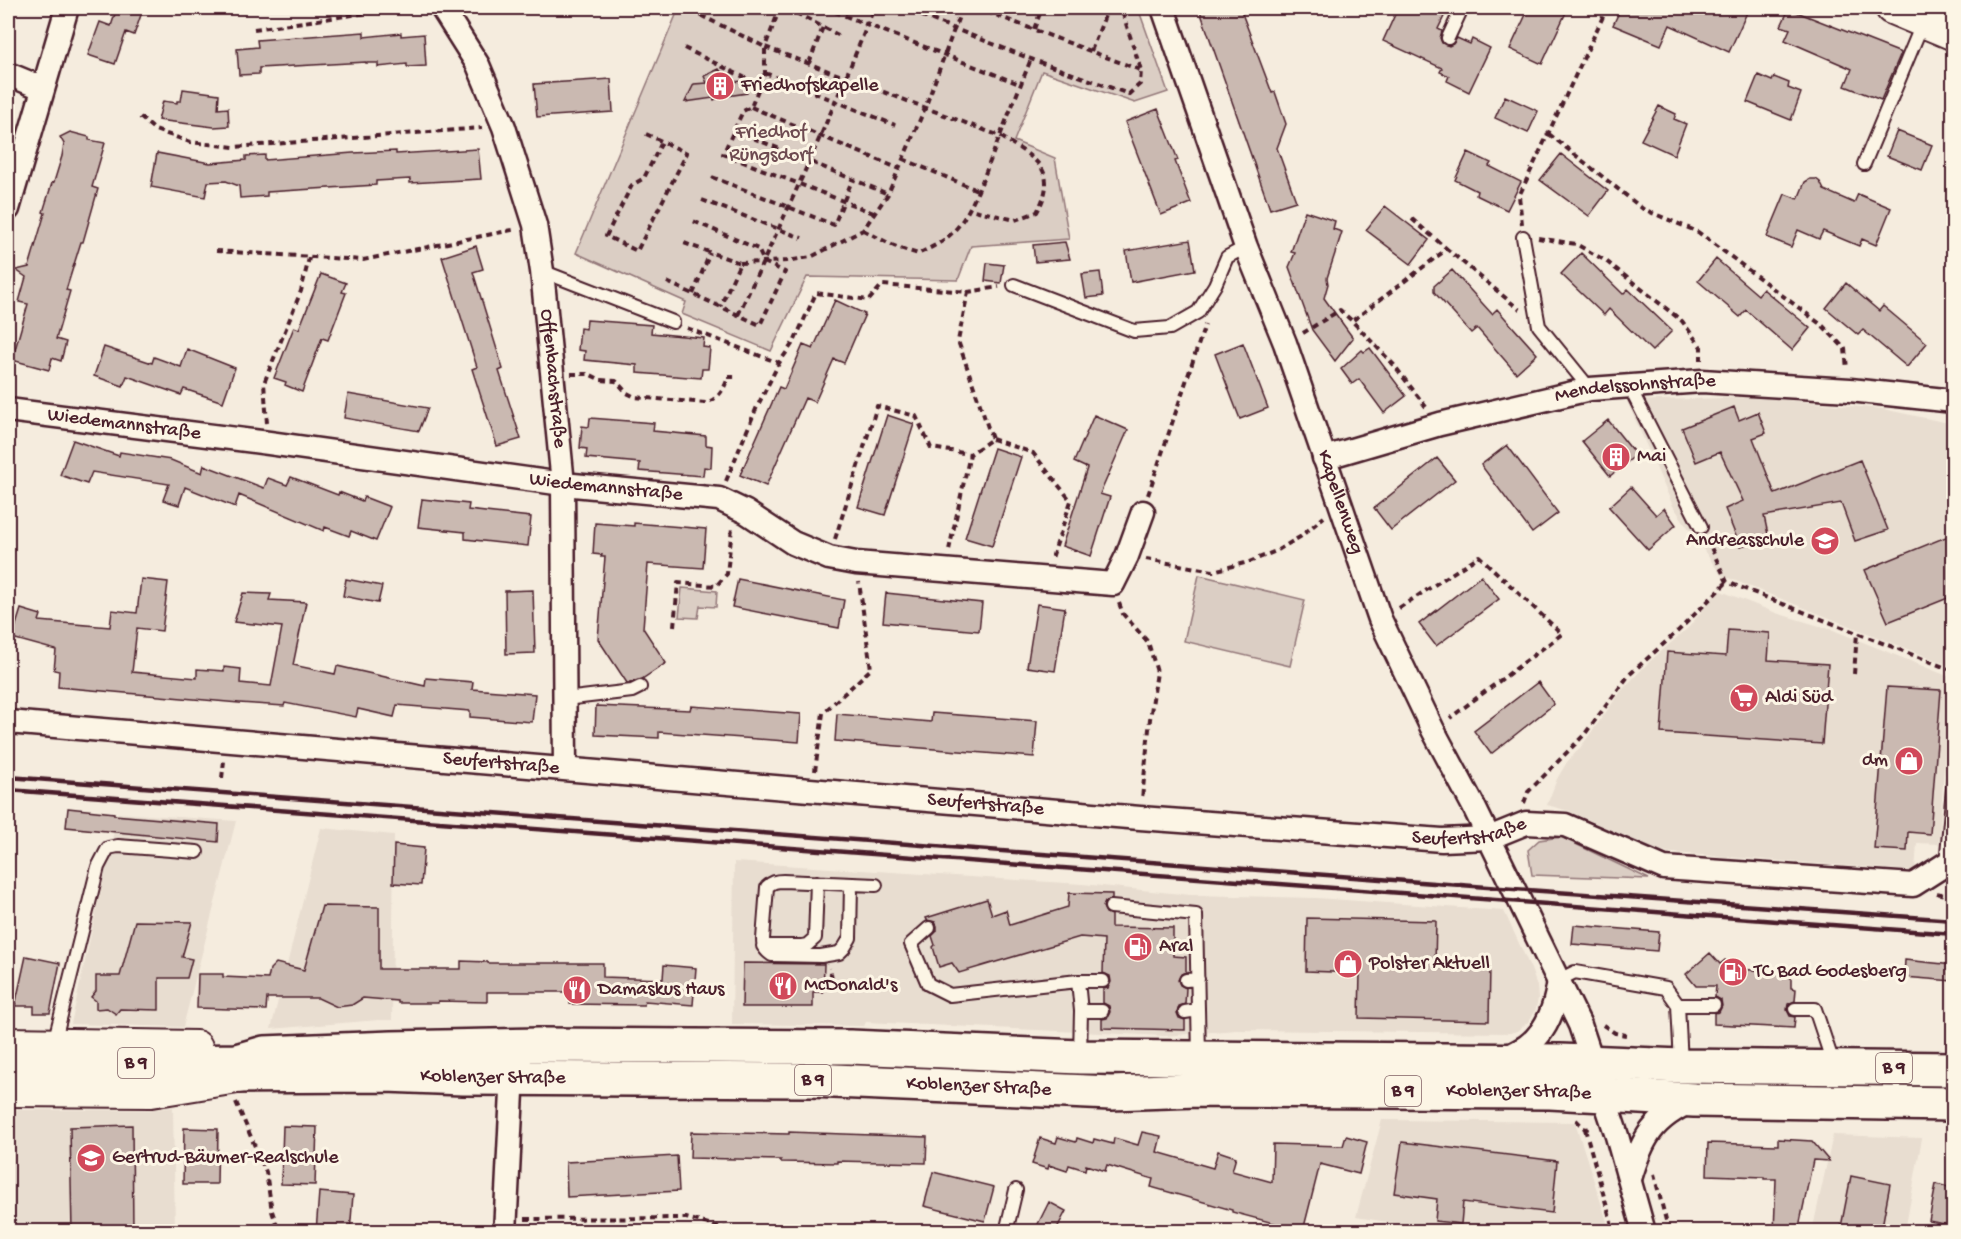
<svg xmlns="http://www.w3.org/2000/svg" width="1961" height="1239" viewBox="0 0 1961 1239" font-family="'Gochi Hand',sans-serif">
	<rect width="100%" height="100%" fill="#f5ecde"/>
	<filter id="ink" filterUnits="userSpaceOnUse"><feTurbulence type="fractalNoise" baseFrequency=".0167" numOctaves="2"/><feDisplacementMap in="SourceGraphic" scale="12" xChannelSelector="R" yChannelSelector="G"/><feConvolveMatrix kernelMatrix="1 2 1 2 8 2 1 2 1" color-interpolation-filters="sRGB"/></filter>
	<g filter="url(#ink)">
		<path fill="#e8ddd0" d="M1755,397L1883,409L1953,424V667L1721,575L1673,506L1627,401Z
			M1721,591L1776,613L1833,630L1950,677L1939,844L1917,843L1915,871L1660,852L1569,811L1547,805L1557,779L1567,762L1580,748L1622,690L1648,663L1689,627L1716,593Z
			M118,813L236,821L183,1027L71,1024Z
			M321,828L394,835L392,1020H378L271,1029Z
			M734,862L1082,884L1191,895L1316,898L1504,911L1531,969L1537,986L1538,999L1535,1012L1528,1022L1517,1031L1510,1033L1236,1030L1165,1036L866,1022L864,1026L732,1024Z
			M173,1107L175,1231L8,1232V1110H148Z
			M1382,1120L1575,1122L1610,1231H1444L1356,1217Z
			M1833,1135L1922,1138L1905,1231L1812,1232Z"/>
		<path fill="#dbcec4" stroke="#927678" stroke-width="1.5" d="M679,8H1138L1168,92L1135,103L1042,71L1014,141L1055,158L1069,239L971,246L958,280L807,277L771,351L682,314L686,302L576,253Z
			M1199,575L1305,600L1290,666L1184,641Z
			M682,588L717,591L716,607L700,606L698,618L679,617Z
			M1561,837L1649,879L1532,875L1528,850L1539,840Z"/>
		<path fill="#cab9b1" stroke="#4a1f2b" stroke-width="1.5" d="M117,8H127L142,12L134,35L126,32L115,64L88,55L100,22L111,26Z
			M1199,8H1240L1272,93L1275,92L1286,124L1277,148L1296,201L1270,209Z
			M1398,8H1448L1438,29L1442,31L1440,38L1442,43L1449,46L1453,44L1457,38L1470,44L1472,39L1490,48L1469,92L1447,81L1449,76L1440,72L1442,68L1383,41Z
			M1529,8H1568L1542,64L1510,49Z
			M1621,8H1749L1729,52L1670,25L1661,45L1613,25Z
			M1789,9L1901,53L1881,100L1845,86L1852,69L1785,40L1790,29L1781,26Z
			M364,32V37L401,33V36L424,34L426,66L407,67V64L378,67V63H366V62L259,68V74L239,75L237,49L258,47L257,40Z
			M719,69L728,82L745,81L747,93L720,97L714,100L713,98L685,102L694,84L707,83L704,76Z
			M1758,75L1772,81L1774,77L1789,83L1788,88L1801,93L1791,120L1747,102Z
			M611,79L613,112L537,117L534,84Z
			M183,89L219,94L218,109L228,108L229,126L214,127L158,120L163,101L177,103V101H181Z
			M1505,96L1538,111L1528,133L1495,118Z
			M1659,106L1676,114L1674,119L1686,124L1674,155L1641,140Z
			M1158,109L1178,160L1175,161L1191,203L1161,215L1125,122Z
			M1897,131L1932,145L1922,170L1887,156Z
			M70,132L89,137V140L105,143L92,187L98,189L83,242H81L66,290L70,291L56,339L66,342L61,361L52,358L49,370L12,360L28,304L19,302L26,277L16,270L29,267L45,213L43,212L52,183L54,182L62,156L64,144L60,137Z
			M478,149L481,179L410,183V179L376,181V185L267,192V196L240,198L239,186L226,181L208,182L205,197L151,187L157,153L210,163L246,160V156L265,155V160L353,153L396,151V154Z
			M1468,152L1491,163L1489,166L1521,182L1507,210L1476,195L1477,191L1455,180Z
			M1561,154L1608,191L1589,216L1540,180Z
			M1810,179H1816L1820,182L1824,190L1854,203L1858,194L1891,208L1876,245L1862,239L1859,246L1823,231L1819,239L1798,230L1791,247L1767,237L1785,194L1798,199L1805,182Z
			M1385,206L1429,240L1411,264L1366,230Z
			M1305,211L1335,221L1333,229L1342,232L1327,278L1328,284L1324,298L1353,338L1335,361L1312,330L1289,267L1295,253L1291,252Z
			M1190,240L1195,270L1131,282L1126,251Z
			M1065,242L1070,259L1035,262L1033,245Z
			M476,246L483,269L473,272L503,369L499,371L521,439L497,446L472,369L477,367L442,257Z
			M1581,253L1623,294L1628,289L1672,331L1652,351L1609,309L1604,315L1561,274Z
			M1716,259L1758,295L1763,289L1810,328L1792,350L1746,310L1740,317L1698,281Z
			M987,263L1004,265L1001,283L985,281Z
			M1452,270L1492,314L1497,309L1537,354L1516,373L1477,328L1471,333L1434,292V286Z
			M1100,272L1103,296L1086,298L1082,274Z
			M321,274L346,283L342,292L346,293L328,340L322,338L302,392L285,385L286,382L274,378L294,327L299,329Z
			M1846,283L1879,311L1883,306L1927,343L1907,367L1863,330L1858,335L1826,308Z
			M835,300L865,314L844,363L834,359L815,402L805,398L766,486L740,475L779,387L784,389L803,345L813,349Z
			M587,320L652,325L651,333L704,338L703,347L710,348L708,369H702L701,378L637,373V365L584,360L585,351L578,350L580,328L586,329Z
			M1243,343L1268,408L1240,419L1215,354Z
			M104,347L152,363L154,357L181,367L187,349L235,368L223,402L184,389L181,395L127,376L123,386L94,376Z
			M1370,348L1406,396L1384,413L1359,379L1352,384L1341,369L1362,350L1364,352Z
			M348,394L428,408L419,431L344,418Z
			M1734,407L1739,420L1758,412L1766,433L1753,438L1775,494L1860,460L1888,530L1855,541L1841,503L1764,516L1769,539L1740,546L1725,509L1743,501L1720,452L1696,462L1682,428Z
			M887,415L914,424L885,515L858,507Z
			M1094,415L1128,430L1100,494L1110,497L1091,556L1062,546L1087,468L1074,462Z
			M590,418L654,423L653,431L706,436V445L712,446L711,468L704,467L703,476L639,471L640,463L586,458L587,449L580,448L582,426L589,427Z
			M1608,420L1636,455L1610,476L1582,441Z
			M73,440L119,456L120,452L171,460L202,473L204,465L264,488L268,478L287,485L291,477L338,495L339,492L362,501L364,497L390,507L376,541L351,531L349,536L325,527L324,531L239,495L235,507L185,487L179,505L163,500L169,484L92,472L87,484L60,475Z
			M1507,445L1558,513L1532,533L1481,465Z
			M994,448L1021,457L992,546L965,538Z
			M1437,458L1455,480L1391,530L1374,508Z
			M1631,487L1656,515L1664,508L1676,525L1648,550L1609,507Z
			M422,499L469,504L468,510L531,517L528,546L465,539V532L418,527Z
			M595,523L634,526V523L706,529L703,568L648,564L643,628L666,663L642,679L630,683H627L598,639L605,557H601L602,555L593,554Z
			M1953,534V596L1888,622L1865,570Z
			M1481,576L1499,599L1436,646L1419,624Z
			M141,579L168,582L162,631L137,628L132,672L197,678V669L224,671V667L241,669L240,683L271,686L282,627L234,622L243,593L271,594L269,600L306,602L293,665L335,674L337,666L425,686L426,678L473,682L472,689L535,694L532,722L470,717V711L397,705L394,717L358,709L356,717L285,703L284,706L239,703L58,687L59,671L54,670L56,650L12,638L21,609L41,615L39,621L110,627L112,610L137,613Z
			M346,579L382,586L378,603L343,596Z
			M738,579L844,600L839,628L732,607Z
			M533,590L535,653L506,654L505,591Z
			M886,593L982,603L979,631L883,622Z
			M1037,604L1065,608L1055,671L1027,667Z
			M1728,630L1770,633L1768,660L1828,664L1822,744L1661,733L1667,652L1726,656Z
			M1538,682L1554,704L1491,754L1474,731Z
			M1887,687L1941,690L1930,834L1908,832L1907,851L1874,849Z
			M596,706L690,710L691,706L801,714L799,742L659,732V738L595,735Z
			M932,713L1037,721L1034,757L835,741L837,714L931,722Z
			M68,808L114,813V815L219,824L218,842L66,827Z
			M394,845L424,848L421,885L393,883Z
			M1069,893L1112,894V899L1105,902L1103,907L1106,913L1111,915V927L1173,928V956L1186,957V972L1181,974L1178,980L1180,985L1186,988L1185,1004L1179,1006L1177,1013L1179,1018L1185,1020V1030L1102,1028V1019L1107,1018L1110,1012L1109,1006L1103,1003V989L1108,988L1111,982L1110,976L1103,973L1104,939L1080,937L959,973L952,963L939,967L933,947L935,945L932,936L937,931V926L935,922L927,920L926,918L987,899L992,915L1006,910L1010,925L1068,907Z
			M322,906L379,907V969H461V961L488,962V963H603V977L663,979L664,965L696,968L693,1005L645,1001L644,1005L570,1004V992H487V1002L438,1001V1003H398V1001L363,998L352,1005L337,1007L318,998H267L266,1010L197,1008L198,974H223V977L268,979L270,969L276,963L304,970Z
			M1307,918L1436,921L1435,964L1490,966L1489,1021L1359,1018L1360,973L1306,971Z
			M135,921L192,922L182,957L192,959L187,978H159V1010L120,1009L116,1014L107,1008L96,1009V1001L91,997L96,991V976H120Z
			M1574,925L1659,932L1657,951L1572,944Z
			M1710,953L1720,964L1725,960L1734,969L1791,972V988L1796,989L1795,1001L1788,1004L1787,1010L1790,1016L1795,1017L1794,1028L1714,1024V1013L1719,1012L1722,1006L1721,1000L1715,997L1716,986H1696L1686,974Z
			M26,956L60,963L50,1013H34V1006H15Z
			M1905,960L1953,965V981L1904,977Z
			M743,963L824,964L823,992H813V1007H742Z
			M132,1125L133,1232H72L70,1127Z
			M283,1126L317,1127L315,1185L281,1184Z
			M184,1128L218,1129L217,1184H183Z
			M691,1132L789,1134V1132L927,1137L926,1163L837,1161V1163L781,1162V1160L690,1158Z
			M1142,1132L1161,1136L1157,1152L1213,1168L1218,1151L1236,1157L1232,1171L1272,1182L1273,1144L1343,1146L1346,1136L1367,1142L1359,1174L1320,1164L1303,1231L1232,1212V1210L1151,1187L1153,1179L1107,1165L1105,1171L1086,1165L1085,1170L1069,1165L1067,1171L1049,1165L1048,1169L1032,1164L1040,1138L1056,1143L1058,1137L1076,1142L1077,1138L1093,1143L1094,1139L1113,1144L1114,1138L1138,1145Z
			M1778,1139L1812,1141L1829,1161L1813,1160L1798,1232H1774L1776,1179H1764V1177L1707,1175L1708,1143L1778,1145Z
			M1402,1142L1557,1161L1552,1213L1463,1202L1461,1224L1435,1221L1437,1199L1394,1193Z
			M677,1156L679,1191L567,1197L566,1162Z
			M933,1172L994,1187L985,1221L924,1206Z
			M1851,1176L1890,1184L1881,1232H1840Z
			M1936,1184L1953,1188V1226L1929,1221Z
			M319,1192L353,1195L350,1232H316Z
			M1049,1202L1066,1211L1055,1232H1034Z"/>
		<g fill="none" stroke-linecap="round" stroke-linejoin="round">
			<g stroke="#4a1f2b" stroke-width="16">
				<path id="lane" d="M1448,38L1462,8
					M1864,164L1923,22
					M1523,237L1539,326L1590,389
					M542,271L673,322
					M1014,285L1134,331L1170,328L1198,312L1215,285L1227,257L1246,247
					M1629,386L1701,527
					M565,699L632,691L640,687
					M1950,865L1946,864L1954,777
					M851,884L850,938L844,948L839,953L821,956L772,955C765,950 763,947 763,939L767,887C772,882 776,881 783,881L876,885
					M1111,907L1196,915L1199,1055
					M929,928L911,944L928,984L950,995L1078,981H1103
					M763,946H802L807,945L815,938L817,882
					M1186,980L1198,979
					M1559,980L1575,972L1666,988L1678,1005L1681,1064
					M1078,981L1081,1011L1080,1055
					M1678,1005H1714
					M1795,1009H1815L1834,1066
					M1081,1011H1102
					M1185,1012L1198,1010
					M54,1043L98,867L108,848L118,846L197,852
					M1006,1232L1016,1190"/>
			</g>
			<g stroke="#4a1f2b" stroke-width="27">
				<g id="street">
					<path id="s1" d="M442,8L478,65L504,127L535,225L542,271L563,484L565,768"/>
					<path id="s2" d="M1163,8L1246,247L1285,343L1380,619L1433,730L1473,805L1580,1025L1617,1136L1644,1232"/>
					<path d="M8,74L42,88"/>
					<path d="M8,209L67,8"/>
					<path id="s3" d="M8,410L269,443L563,484L719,499L746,512L793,543L829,558L856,563L1113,584L1127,556L1143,512"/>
					<path id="s4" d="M1324,458L1440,424L1590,389L1702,381L1850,390L1954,401"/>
					<path id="s5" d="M8,722L1140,818L1442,840L1489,838L1526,823L1565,825L1664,868L1913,885L1946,864"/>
					<path d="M1503,1059C1511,1055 1520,1051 1527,1046C1548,1031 1556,1003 1559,980"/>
					<path d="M1630,1179C1642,1138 1653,1118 1694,1100"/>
					<path d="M505,1232L512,1092L515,1077L522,1068"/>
				</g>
			</g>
			<g stroke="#4a1f2b" stroke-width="36">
				<path id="secondary" d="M1892,8L1954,34
					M8,1044L196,1047
					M8,1090L151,1091L243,1076"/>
			</g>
			<g stroke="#4a1f2b" stroke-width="38">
				<g id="primary">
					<path d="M8,1062L132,1063L236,1061L264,1053L392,1048L539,1045L850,1047L1080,1057L1560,1061L1681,1066L1954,1069"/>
					<path id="s6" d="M225,1076L386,1075L463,1078L811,1080L1111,1093L1197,1090L1550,1092L1694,1100L1954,1104"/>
				</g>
			</g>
			<path stroke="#4a1f2b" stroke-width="4" stroke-dasharray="6 4.5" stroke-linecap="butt" d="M702,8L698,14L765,47V73L751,107L743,111L723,154L876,214
				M780,8L765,47L1000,136L1031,59
				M825,8L1022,85
				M902,8L1031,59L1129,94L1140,84L1141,70L1121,8
				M977,8L1140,70
				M796,13L842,37
				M254,29L402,8
				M1034,29L1042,8
				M684,48L760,85
				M1091,51L1108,8
				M809,63L823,27
				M765,73L895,125
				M751,107L900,169
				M140,117L155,130L190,142L234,147L482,128
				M734,130L888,194
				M646,134L687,153L637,251L606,236L632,185L644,178L662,142
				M1549,134L1643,209L1698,232L1823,326L1845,349L1847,369
				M903,159L977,190
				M712,177L834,225L853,178
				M702,200L802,238
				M1412,219L1447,249
				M1522,224L1519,196L1607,8
				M863,230L894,246L918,254C930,248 944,242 953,232C974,211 988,164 1000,136C1033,158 1061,168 1037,212L1015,220L970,209
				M1538,238L1576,244L1606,261L1682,321L1701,347V360
				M684,243L740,263L720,307
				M216,251L363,260L517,229
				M740,263L787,261L811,257L863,230L888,194L925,108L962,8
				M667,282L760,325L785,272L764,262L758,249L693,221
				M693,294L710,253
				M738,315C786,214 833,112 874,8
				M687,328L779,363
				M1303,333L1340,310L1352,321
				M571,374H589L601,380L616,381L627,393L635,397L706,403C719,398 724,390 728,377H735
				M1426,407L1394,365L1352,321L1447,249L1520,310
				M267,423L264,383L301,291L309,258
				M992,439L1033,453L1071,501L1052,558
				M726,481L756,409L779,363L795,340L816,293L869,300L882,285L968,292L999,287
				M1148,495L1205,325
				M835,539L877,406L916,416L931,448L970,454
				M1707,539L1727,582L1954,671
				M949,550L970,454L992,439L958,341L968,292
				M1146,559L1213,571L1249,562L1276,551L1300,537L1324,517
				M1119,603L1123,614L1148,642L1157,672L1150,719L1142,799
				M1399,608L1479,556L1562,634L1450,718
				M674,626L678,583L716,586L727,574L732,528
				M1854,674L1857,633
				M815,771L823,713L871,669L859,582
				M222,778L224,761
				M1524,803L1528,792L1584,735L1629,675L1679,630L1727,582
				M1937,893L1954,898
				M823,980H832L830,968
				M1603,1025L1615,1033L1626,1035
				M236,1102L266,1172L272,1211L279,1232
				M1576,1120L1585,1129L1593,1128
				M1585,1129L1614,1232
				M1654,1174L1669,1232
				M525,1219L686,1218L739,1232"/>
			<use href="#lane" stroke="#fcf5e5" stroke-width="12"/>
			<use href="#street" stroke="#fcf5e5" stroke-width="22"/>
			<use href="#secondary" stroke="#fcf5e5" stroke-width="32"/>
			<use href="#primary" stroke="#fcf5e5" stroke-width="33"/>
			<path stroke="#4a1f2b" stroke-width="4.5" d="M8,777L1514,889L1954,920
				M8,790L1954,934"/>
		</g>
	</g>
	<defs>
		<g id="building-disc" transform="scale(1.5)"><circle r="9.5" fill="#d1495b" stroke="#fcf5e5"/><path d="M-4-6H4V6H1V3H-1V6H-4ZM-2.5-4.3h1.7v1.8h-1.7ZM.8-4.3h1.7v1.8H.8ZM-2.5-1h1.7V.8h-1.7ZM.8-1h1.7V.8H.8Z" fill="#fff"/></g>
		<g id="school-disc" transform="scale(1.5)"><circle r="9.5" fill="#d1495b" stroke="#fcf5e5"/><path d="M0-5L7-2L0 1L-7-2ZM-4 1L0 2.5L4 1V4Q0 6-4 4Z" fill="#fff"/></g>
		<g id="supermarket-disc" transform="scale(1.5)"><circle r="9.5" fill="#d1495b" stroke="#fcf5e5"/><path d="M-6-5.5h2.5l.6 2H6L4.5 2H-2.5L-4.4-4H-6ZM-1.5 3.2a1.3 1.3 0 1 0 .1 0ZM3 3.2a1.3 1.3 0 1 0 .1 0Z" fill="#fff"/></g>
		<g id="shop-disc" transform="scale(1.5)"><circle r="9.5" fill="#d1495b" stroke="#fcf5e5"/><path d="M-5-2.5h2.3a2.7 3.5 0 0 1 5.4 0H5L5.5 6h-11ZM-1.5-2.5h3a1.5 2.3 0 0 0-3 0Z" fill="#fff"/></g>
		<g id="fuel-disc" transform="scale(1.5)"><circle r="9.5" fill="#d1495b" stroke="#fcf5e5"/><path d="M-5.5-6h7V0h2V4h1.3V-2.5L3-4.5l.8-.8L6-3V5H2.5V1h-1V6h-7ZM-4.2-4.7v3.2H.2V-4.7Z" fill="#fff"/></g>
		<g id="restaurant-disc" transform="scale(1.5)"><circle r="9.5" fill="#d1495b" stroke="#fcf5e5"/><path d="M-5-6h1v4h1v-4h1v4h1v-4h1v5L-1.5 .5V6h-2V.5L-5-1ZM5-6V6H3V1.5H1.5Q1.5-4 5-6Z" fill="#fff"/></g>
	</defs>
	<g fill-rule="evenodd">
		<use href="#building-disc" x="720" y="86"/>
		<use href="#building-disc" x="1616" y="457"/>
		<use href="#school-disc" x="1825" y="541"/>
		<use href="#supermarket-disc" x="1744" y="698"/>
		<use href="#shop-disc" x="1909" y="761"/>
		<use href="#fuel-disc" x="1138" y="947"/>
		<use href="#shop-disc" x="1348" y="964"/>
		<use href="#fuel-disc" x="1733" y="972"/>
		<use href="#restaurant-disc" x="783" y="986"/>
		<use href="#restaurant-disc" x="577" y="990"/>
		<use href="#school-disc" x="91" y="1158"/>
	</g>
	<g text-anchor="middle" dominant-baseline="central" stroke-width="6" stroke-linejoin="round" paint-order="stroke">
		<g fill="#fcf5e5" stroke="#7f5f63" stroke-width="1.5">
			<rect x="118" y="1048" width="36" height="30" rx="4.5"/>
			<rect x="1876" y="1053" width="36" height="30" rx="4.5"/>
			<rect x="795" y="1065" width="36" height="30" rx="4.5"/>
			<rect x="1385" y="1076" width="36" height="30" rx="4.5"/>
		</g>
		<g font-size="18" font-weight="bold" fill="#4a1f2b">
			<text x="136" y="1063">B 9</text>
			<text x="1894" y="1068">B 9</text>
			<text x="813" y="1080">B 9</text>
			<text x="1403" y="1091">B 9</text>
		</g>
		<g font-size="20" fill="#4a1f2b" stroke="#fcf5e5" text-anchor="start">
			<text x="741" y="86">Friedhofskapelle</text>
			<text x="1637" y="457">Mai</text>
			<text x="1804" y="541" text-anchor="end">Andreasschule</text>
			<text x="1765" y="698">Aldi Süd</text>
			<text x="1888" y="761" text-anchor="end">dm</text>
			<text x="1159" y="947">Aral</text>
			<text x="1369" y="964">Polster Aktuell</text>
			<text x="1754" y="972">TC Bad Godesberg</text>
			<text x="804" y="986">McDonald's</text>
			<text x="598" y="990">Damaskus Haus</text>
			<text x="112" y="1158">Gertrud-Bäumer-Realschule</text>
		</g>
		<g font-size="20" fill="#6e4b51" stroke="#fcf5e5">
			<text x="771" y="133">Friedhof<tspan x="771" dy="23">Rüngsdorf</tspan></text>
		</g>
		<g font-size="20" fill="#4a1f2b" stroke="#fcf5e5">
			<text stroke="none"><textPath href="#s1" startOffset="392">Offenbachstraße</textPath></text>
			<text stroke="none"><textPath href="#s4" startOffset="320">Mendelssohnstraße</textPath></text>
			<text stroke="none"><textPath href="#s3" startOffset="117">Wiedemannstraße</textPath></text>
			<text stroke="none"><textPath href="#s3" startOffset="603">Wiedemannstraße</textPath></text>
			<text stroke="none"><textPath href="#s2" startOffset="525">Kapellenweg</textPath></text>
			<text stroke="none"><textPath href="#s5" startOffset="495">Seufertstraße</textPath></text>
			<text stroke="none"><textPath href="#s5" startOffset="981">Seufertstraße</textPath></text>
			<text stroke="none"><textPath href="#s5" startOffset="1467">Seufertstraße</textPath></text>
			<text stroke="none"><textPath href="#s6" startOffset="268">Koblenzer Straße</textPath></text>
			<text stroke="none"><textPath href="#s6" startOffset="754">Koblenzer Straße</textPath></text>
			<text stroke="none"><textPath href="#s6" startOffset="1294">Koblenzer Straße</textPath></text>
		</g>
	</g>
	<rect width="1961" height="1239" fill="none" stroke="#fcf5e5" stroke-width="30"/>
	<rect x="15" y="15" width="1931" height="1209" fill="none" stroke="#4a1f2b" stroke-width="2" filter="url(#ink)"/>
</svg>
